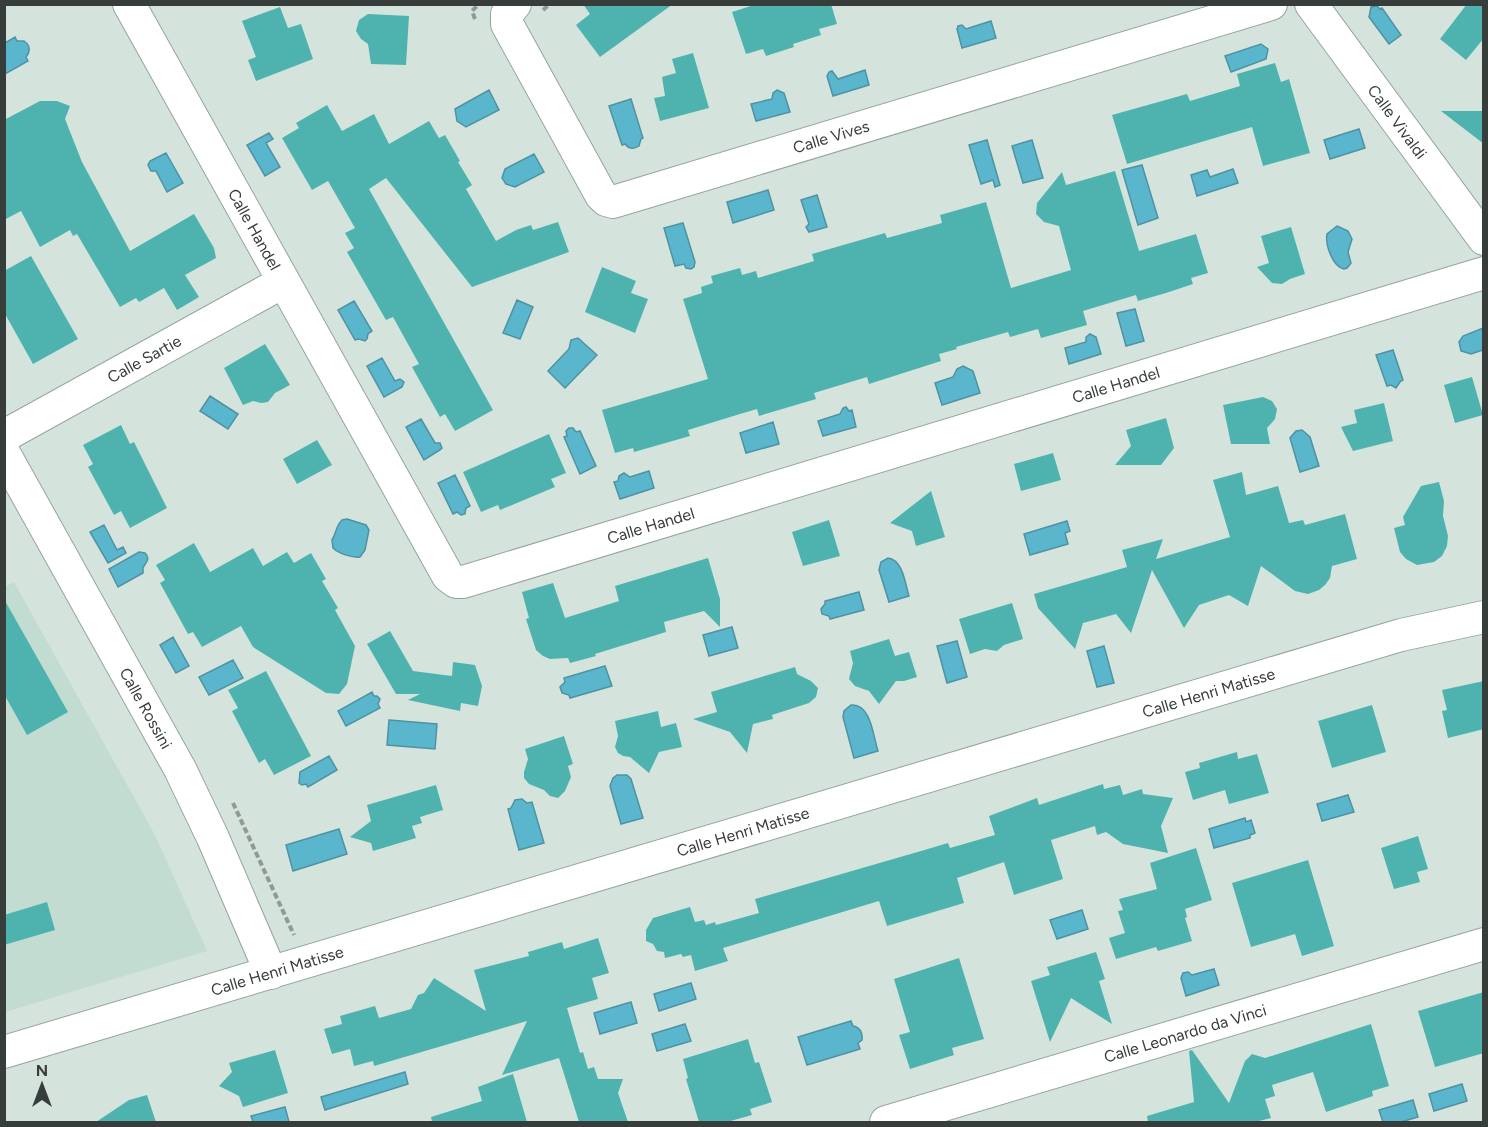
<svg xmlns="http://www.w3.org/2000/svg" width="1488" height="1127" viewBox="0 0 1488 1127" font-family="Figtree,sans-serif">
	<rect width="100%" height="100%" fill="#d4e4dd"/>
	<path fill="#c3dcd1" d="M14,582L155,835L207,951L5,1012L4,587Z"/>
	<path fill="#59b6cd" stroke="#4f92a1" stroke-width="1.5" d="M1377,6L1380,9L1382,8L1401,35L1389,44L1369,17L1371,7Z
		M991,21L996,38L962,48L957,29L958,26L962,25L966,29Z
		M15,37L17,41H24C30,45 31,51 26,57L28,61L5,74V43Z
		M1261,44L1268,49L1266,59L1231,72L1225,56Z
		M865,70L869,85L833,96L827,76L829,72L832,71L838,79Z
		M489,90L499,110L466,127L457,121L455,109Z
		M777,90L784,93L790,112L756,121L751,104L772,99L773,93Z
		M631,99L643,138L641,139L639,146C633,150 629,149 625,144L622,145L609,106Z
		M1359,129L1365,148L1330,159L1324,140Z
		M269,133L273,139L266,143L280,167L265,176L247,145Z
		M987,140L1000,185L995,187L993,180L981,184L969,145Z
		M1032,140L1043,178L1023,183L1012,146Z
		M166,153L183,183L167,192L156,171H151L148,165L150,161Z
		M534,154L544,172L515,187L506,184L502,178L505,169Z
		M1142,165L1158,218L1138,225L1122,170Z
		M1233,169L1238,183L1197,196L1191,175L1207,170L1210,177Z
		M768,190L774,210L733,223L727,202Z
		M817,195L827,227L809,232L806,227L809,224L801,200Z
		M683,223L695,262L694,267L691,269L686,268L684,264L675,266L664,228Z
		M1337,226L1348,231L1352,239L1348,252L1351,263L1347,268L1344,269C1333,267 1325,245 1327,234Z
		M517,300L533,307L520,339L503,333Z
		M354,301L372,331L368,334L367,339L365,341L359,339L355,340L338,310Z
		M1135,309L1144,341L1126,346L1117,313Z
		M1483,328V350L1471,354L1461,351L1459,342L1463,336Z
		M1090,334L1096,337L1101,354L1069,364L1065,348L1086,342V337Z
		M578,338L597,355L565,388L548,371L569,349L571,340Z
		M1393,350L1403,380L1400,382L1396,388L1391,385L1387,386L1376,355Z
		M382,358L395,381L400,379L404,382L402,387L384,397L367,366Z
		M963,366L973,371L980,393L942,405L935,383L953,377L957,369Z
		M210,396L238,414L228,429L200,411Z
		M846,407L849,411L852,410L856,427L823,436L818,421L840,414L843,408Z
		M421,419L435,443H440L442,448L440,450L424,460L406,427Z
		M773,422L779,444L746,453L740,433Z
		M569,428H573L576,432L580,431L596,466L580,474L564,437L567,436L566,431Z
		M1302,430L1310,437L1319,466L1300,472L1290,438L1296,431Z
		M649,471L654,488L620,499L614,482L618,481L619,476L624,473L630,477Z
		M455,475L470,506L466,508L465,514L461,515L457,512L453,514L438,483Z
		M347,519L366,525L369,530L365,550L360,557C353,558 339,554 333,548L332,540C336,534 336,525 342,520Z
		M1067,521L1070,531L1065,533L1068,544L1030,555L1024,534Z
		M104,525L117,550L123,547L126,553L108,563L90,532Z
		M139,552L145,553C151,559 146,562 143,568V573L118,587L109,569Z
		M888,558C903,560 905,583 909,596L889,602L879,570L881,562Z
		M859,592L864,610L830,619L829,616L822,614L821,609L825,604V601Z
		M732,627L738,648L709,656L703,635Z
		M173,637L189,666L176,673L160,645Z
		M957,641L967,677L947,683L937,646Z
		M1104,646L1114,683L1097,687L1087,651Z
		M233,660L243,678L209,695L199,677Z
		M605,666L612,686L570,698L569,695L562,693L560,687L565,682L564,678Z
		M372,692L374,696H377L380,699L378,704L380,708L346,726L338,711Z
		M851,705C871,703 873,736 878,751L854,758L843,717L844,711Z
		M389,720L437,724L435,749L387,745Z
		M329,756L337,770L308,787L306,784L302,785L299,783L300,772Z
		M617,775H627L631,779L643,818L621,824L610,786L613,778Z
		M1348,795L1354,812L1322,821L1317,804Z
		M522,799L527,803L532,802L544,843L519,850L508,809L511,808L515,800Z
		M1245,818L1246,822L1251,820L1255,833L1250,835V838L1214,848L1209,829Z
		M339,829L347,854L293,871L286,845Z
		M1082,910L1088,929L1057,939L1050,920Z
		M1214,969L1219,985L1186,996L1181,978L1183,973L1188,972L1192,975Z
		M691,983L696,999L659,1011L654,994Z
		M631,1002L637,1023L600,1034L594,1013Z
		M851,1021L853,1026C860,1027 863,1033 862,1040L858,1043L860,1049L807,1065L798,1037Z
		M685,1024L691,1041L657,1051L652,1034Z
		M405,1072L408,1084L325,1110L321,1097Z
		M1462,1084L1467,1101L1434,1111L1429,1094Z
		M1413,1100L1418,1117L1401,1122H1383L1379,1110Z
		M285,1107L289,1122H253L251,1116Z"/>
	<path fill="#4eb3af" d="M583,4H673L600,57L576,25L590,14Z
		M757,4H831L837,24L819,29L821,35L793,44L794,47L766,56L763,49L746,54L732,12Z
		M1467,4H1484V38L1466,60L1440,39Z
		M280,7L288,28L301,24L313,59L256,81L248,60L256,57L242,21Z
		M368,14L409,16L406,65L371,64L368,44L361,39L356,31L359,20Z
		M693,53L709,108L660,121L654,98L665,96L662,77L676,73L672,59Z
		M1275,63L1281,82L1289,79L1310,153L1263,166L1252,127L1127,164L1112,115L1187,94L1190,101L1240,86L1237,74Z
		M40,101H57L70,106L65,119L82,162L130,251L194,214L214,248L216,258L185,275L199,297L177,310L164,288L139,302L136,298L120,307L77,234L73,236L70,230L40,247L21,211L4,220V120Z
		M327,105L342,131L374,114L389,144L429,121L439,138L445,135L460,161L458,162L472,185L466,189L496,241L516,230L531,225L533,230L558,222L569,252L472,287L386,178L369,189L493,410L455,431L445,414L440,417L412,367L419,364L393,317L386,320L347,252L354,248L345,233L355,228L328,181L312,190L282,138L299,128L296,123Z
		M1441,111H1484V144Z
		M1115,171L1139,251L1196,234L1208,273L1191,278L1193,284L1166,293L1138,301L1136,295L1083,311L1087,325L1041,338L1038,329L1010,337L1008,332L956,347L957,349L939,354L941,361L869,384L867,377L814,393L816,399L759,416L757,409L740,414L688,430L690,436L634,452L633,448L615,453L602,410L708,379L683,299L702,293L701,287L713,283L711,276L740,268L742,275L756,271L758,278L814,261L812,254L885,233L887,238L942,223L940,215L986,202L1011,288L1071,270L1059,226L1044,222L1036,214L1037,203L1062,172L1066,185Z
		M1291,227L1305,274L1290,279L1282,284L1272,283L1257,267L1269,263L1261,236Z
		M31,256L78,339L33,364L4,312V271Z
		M602,267L636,281L631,293L648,299L635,333L585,312Z
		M265,344L290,385L275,393L268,402L261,403L253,401L243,405L224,368Z
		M1472,377L1483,415L1455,423L1444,385Z
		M1263,397L1272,401L1277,409L1275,419L1267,428L1270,444H1231L1223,405Z
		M1384,403L1393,441L1353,451L1341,427L1357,423L1354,410Z
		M1166,418L1174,448L1161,465H1115L1131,446L1126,430Z
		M121,425L130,444L134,442L167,508L130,528L121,511L114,515L88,467L93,464L83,445Z
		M549,434L566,473L551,479L555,487L500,510L498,505L481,512L463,472Z
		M317,440L332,465L297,484L283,459Z
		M1053,453L1061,480L1021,491L1014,464Z
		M1242,472L1246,495L1278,486L1289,523L1303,520L1305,525L1345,514L1357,559L1332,566L1330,578L1325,585L1319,590L1308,594L1295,591L1261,566L1248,606L1229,595L1199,605L1184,628L1152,570L1131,633L1116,614L1098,619L1083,623L1075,649L1038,608L1034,594L1127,567L1122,550L1163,539L1156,559L1230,537L1213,480Z
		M1439,482L1444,501L1443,516L1448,536L1447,546L1442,556L1434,562L1417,565L1406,559L1400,552L1394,528L1405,525L1403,517L1421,486Z
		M931,491L945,537L916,546L912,531L890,523Z
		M829,520L840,556L803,566L792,532Z
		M194,543L210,572L253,548L263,566L287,552L294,563L311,553L326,579L322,581L338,608L335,610L355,646L347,684L339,694L326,693L253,647L241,626L202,647L193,632L188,634L160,583L165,580L156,565Z
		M708,558L720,599V627L704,611L664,622L666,632L595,654L596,656L570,663L568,658L550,659L543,656L536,650L526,619L529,618L522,592L553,583L565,618L619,601L615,586Z
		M4,599L68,712L27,735L4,694Z
		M1012,603L1023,639L1004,645L997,651L985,649L970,654L959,619Z
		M390,631L413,671L452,676L453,662L475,665L482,686L478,706L461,703L460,711L408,700L420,694H396L367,644Z
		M889,639L895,656L909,652L917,677L904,681H896L879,704L869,691L855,686L849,679L853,663L850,651Z
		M795,667L797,674L811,681L818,688L816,697L809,703L772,715L773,719L753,724L747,753L730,732L693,719L717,712L711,692Z
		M266,671L311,756L274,775L265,759L259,763L232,711L238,708L228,690Z
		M1484,681V729L1448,738L1442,711L1447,710L1442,690Z
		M1372,705L1386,752L1332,768L1318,721Z
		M658,711L661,727L676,723L682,747L659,752L649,773L630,757L623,756L618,753L615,747L618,736L615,721Z
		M564,736L573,764L568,766L571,777L565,791L558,798L550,796L544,790L529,784L524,778V772L528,759L525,749Z
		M1237,752L1238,759L1257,754L1269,793L1229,804L1225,790L1193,800L1185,772L1200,768L1199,763Z
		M1103,784L1104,789L1120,785L1123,795L1142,789L1143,794L1173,798L1161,826L1168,853L1123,844L1106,832L1097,835L1095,826L1051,840L1063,879L1014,895L1004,862L957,878L964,903L887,926L879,901L723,948L728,961L695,971L691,955L683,957L681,954L665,958L664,952L657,951L653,944L646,941V930L653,918L690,907L695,922L704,920L706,925L715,922L716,925L759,913L755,899L921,851L948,843L950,848L995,835L989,816L1037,798L1039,805Z
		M436,785L443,810L420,817L422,823L412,826L416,838L373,851L371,843L350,837L371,821L367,805Z
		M1418,836L1428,869L1417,872L1420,882L1394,889L1381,848Z
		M1196,848L1212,900L1185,909L1187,917L1185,918L1192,941L1158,951L1156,947L1116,959L1109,938L1125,933L1118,911L1123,910L1119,899L1157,889L1150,863Z
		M1308,860L1334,946L1302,956L1295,934L1251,947L1232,883Z
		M47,902L55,930L4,945V915Z
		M598,938L609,973L592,978L598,999L567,1008L580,1053L583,1052L588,1069L594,1067L598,1079H623L618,1093L628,1122H579L559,1058L502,1075L527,1021L374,1066L373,1061L354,1066L350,1049L332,1054L324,1029L342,1024L340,1016L375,1006L379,1018L411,1009L418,995L424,993L434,978L486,1011L474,970L529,956L528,952L562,942L564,949Z
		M1096,952L1105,979L1099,981L1112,1024L1071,998L1050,1042L1031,981L1050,975L1047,967Z
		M959,958L984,1039L952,1048L954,1055L910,1069L899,1035L910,1032L894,979Z
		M1484,992V1053L1435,1067L1418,1011Z
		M1371,1024L1389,1086L1372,1091L1373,1096L1326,1112L1313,1072L1272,1085L1275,1096L1265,1099L1271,1118L1255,1122H1148L1147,1116L1194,1102L1189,1051L1192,1050L1229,1103L1245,1061L1252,1054L1265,1058Z
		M748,1039L755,1063L759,1062L772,1102L750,1109L752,1115L727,1122H699L686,1079L688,1078L683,1059Z
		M275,1050L288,1093L243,1107L239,1096L219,1086L232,1072L229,1063Z
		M513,1074L527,1122H432L431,1117L482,1101L478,1087Z
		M147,1095L156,1122H96L129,1100Z"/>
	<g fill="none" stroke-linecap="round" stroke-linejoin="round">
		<g stroke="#95a49e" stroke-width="34">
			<g id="street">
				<path id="s1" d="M129,4L448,576L456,582H463L1484,273"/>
				<path id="s2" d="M515,4L507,14V24L601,195L606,200L613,202L1271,4"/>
				<path id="s3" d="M1311,4L1484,239"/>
				<path id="s4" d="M4,436L283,282"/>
				<path id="s5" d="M4,453L180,769L213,838L271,973"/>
				<path id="s6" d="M4,1052L1401,635L1484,617"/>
				<path id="s7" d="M886,1122L1484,944"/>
			</g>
		</g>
		<path stroke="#8e9a95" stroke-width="4" stroke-dasharray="6 3" stroke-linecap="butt" d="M543,10L550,4
			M475,19L472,11L478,5
			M233,803L294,935"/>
		<use href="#street" stroke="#fff" stroke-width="32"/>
	</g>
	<g text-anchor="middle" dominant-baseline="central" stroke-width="5" stroke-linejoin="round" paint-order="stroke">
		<g font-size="16" fill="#373d3a" stroke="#d4e4dd">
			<text stroke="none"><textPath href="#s3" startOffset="146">Calle Vivaldi</textPath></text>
			<text stroke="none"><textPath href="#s2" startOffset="460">Calle Vives</textPath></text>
			<text stroke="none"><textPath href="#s1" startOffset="258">Calle Handel</textPath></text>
			<text stroke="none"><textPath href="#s4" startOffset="160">Calle Sartie</textPath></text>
			<text stroke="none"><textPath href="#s1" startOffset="1354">Calle Handel</textPath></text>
			<text stroke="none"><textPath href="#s1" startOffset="868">Calle Handel</textPath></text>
			<text stroke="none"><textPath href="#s6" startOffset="1257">Calle Henri Matisse</textPath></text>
			<text stroke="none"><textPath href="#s5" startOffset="292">Calle Rossini</textPath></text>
			<text stroke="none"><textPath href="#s6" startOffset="771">Calle Henri Matisse</textPath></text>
			<text stroke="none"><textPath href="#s6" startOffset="285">Calle Henri Matisse</textPath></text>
			<text stroke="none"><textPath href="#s7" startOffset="312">Calle Leonardo da Vinci</textPath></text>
		</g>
	</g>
	<rect width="1488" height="1127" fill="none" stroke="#373d3a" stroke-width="12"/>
	<g transform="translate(42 1085)" stroke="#d4e4dd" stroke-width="4.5" paint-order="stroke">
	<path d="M0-4.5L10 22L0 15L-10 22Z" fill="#373d3a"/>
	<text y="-9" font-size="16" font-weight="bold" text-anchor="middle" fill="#373d3a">N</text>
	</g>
</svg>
